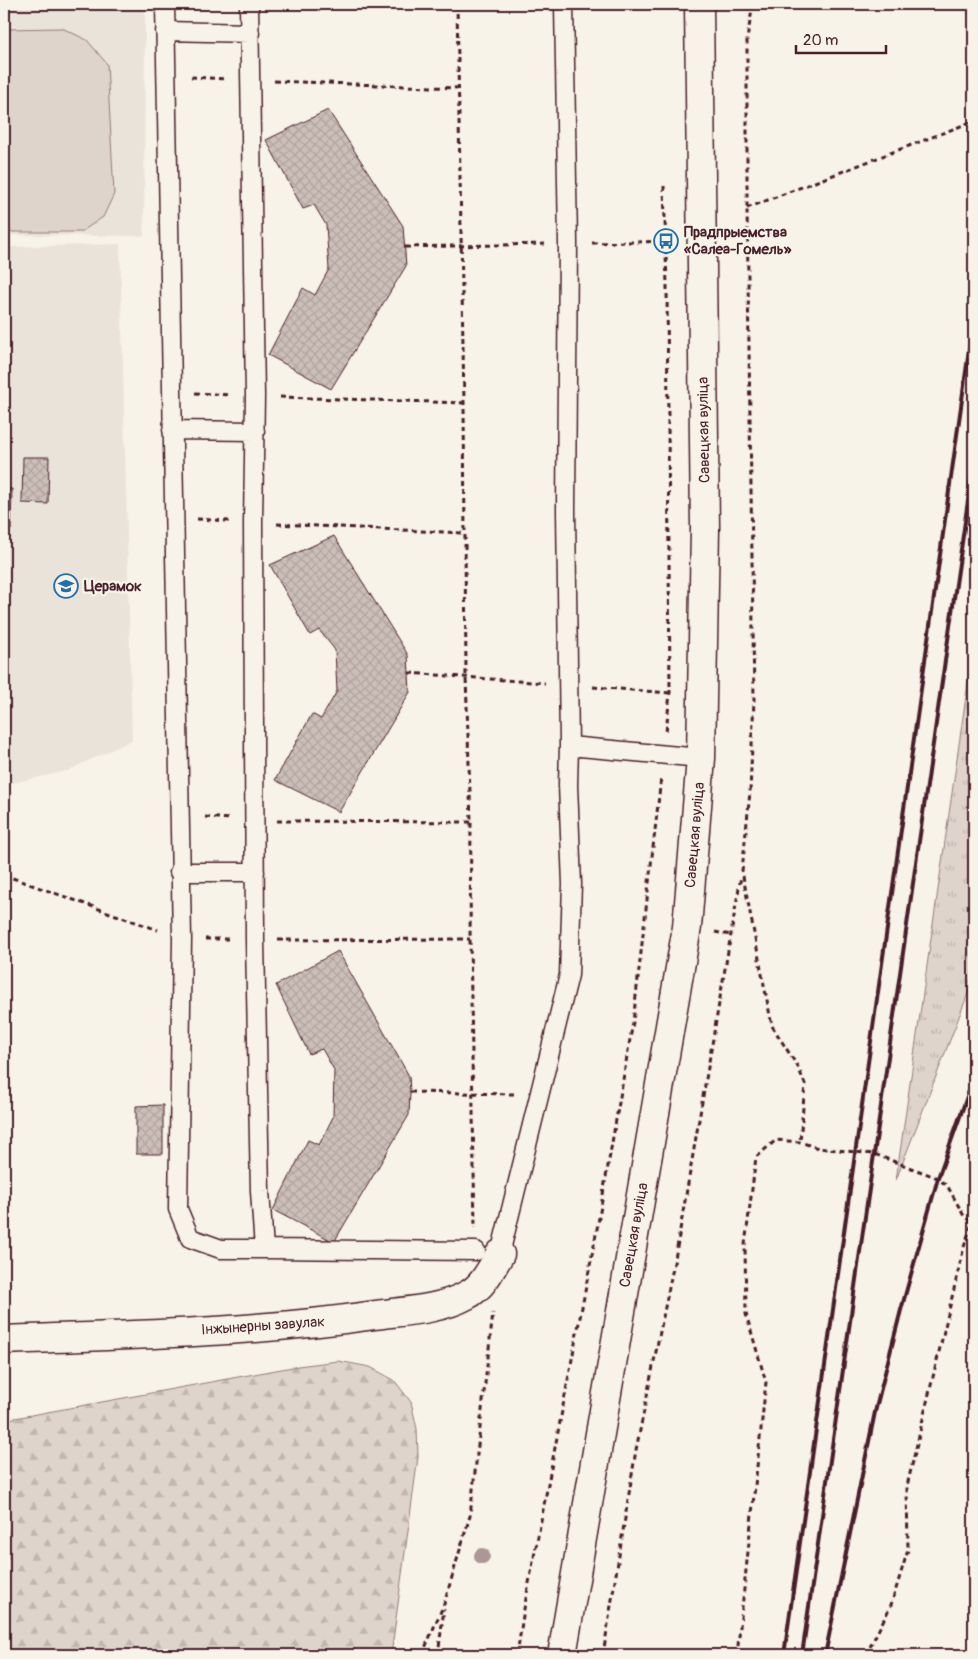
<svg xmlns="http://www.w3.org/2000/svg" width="978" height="1659" viewBox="0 0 978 1659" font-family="Pangolin,sans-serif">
	<defs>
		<pattern id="grass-tufts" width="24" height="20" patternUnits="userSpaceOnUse" patternTransform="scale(1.25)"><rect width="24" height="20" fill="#ded4cc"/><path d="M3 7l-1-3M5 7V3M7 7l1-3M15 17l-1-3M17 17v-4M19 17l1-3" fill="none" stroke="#c0b6af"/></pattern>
		<pattern id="forest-firs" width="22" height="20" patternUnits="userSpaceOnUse" patternTransform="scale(1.25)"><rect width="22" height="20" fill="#ded4cc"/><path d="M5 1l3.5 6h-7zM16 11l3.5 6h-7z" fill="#c0b6af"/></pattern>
		<pattern id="building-cross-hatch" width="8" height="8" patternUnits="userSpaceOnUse" patternTransform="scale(1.25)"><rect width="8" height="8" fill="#ccbfb9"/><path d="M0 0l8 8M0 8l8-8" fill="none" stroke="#b1a49f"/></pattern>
	</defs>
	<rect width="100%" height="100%" fill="#f7f3e8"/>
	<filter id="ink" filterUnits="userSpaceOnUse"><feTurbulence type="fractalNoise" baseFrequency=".02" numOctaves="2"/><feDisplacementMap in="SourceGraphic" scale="10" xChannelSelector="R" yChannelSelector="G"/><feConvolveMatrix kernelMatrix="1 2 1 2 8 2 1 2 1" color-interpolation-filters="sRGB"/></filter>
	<g filter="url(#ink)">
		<path fill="#eae3da" d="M4,4H145L144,236L4,235Z
			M120,244L132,740L67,771L4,785V247Z"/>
		<path fill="url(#grass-tufts)" stroke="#947a7c" d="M974,641V978L896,1180Z"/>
		<path fill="url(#forest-firs)" stroke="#947a7c" d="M338,1361L370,1367L394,1380L411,1402L417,1429L418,1457L391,1655H4V1420L298,1366Z"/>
		<path fill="#ded4cc" stroke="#947a7c" d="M62,28L87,40L107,64L114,194L103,217L81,232H4V29Z"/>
		<path fill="url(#building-cross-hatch)" stroke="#4a1f2b" d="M328,110L403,226L406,266L331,389L268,355L303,288L315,295L329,269L326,225L314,205L303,209L266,140Z
			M4,365H9V408H4Z
			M23,457H49L48,504L22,503Z
			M4,489H12L11,530H4Z
			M334,536L408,655L410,692L339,812L275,780L312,714L321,719L337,691L335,650L319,630L310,635L270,565Z
			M338,951L409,1076L410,1092L409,1115L334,1242L273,1210L308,1140L319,1145L333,1117L334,1070L322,1049L309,1054L276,985Z
			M163,1105V1154H136V1106Z"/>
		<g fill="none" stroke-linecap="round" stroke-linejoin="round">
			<g stroke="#4a1f2b" stroke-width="21">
				<path id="lane" d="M165,4L182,939L178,1209L190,1238L221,1249H264
					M249,4L255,396L253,523L255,940L260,1191L264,1249L476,1251
					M564,4L568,243L566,510L569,746
					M165,31L250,33
					M172,430L255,431
					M179,872H255
					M500,1254L569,975L572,884L568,785L569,746L701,758"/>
			</g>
			<g stroke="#4a1f2b" stroke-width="31">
				<path id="street" d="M4,1340C127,1335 252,1333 375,1315C405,1311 440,1310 467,1295C483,1287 491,1269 500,1254"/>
			</g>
			<g stroke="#4a1f2b" stroke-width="31">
				<path id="primary" d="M562,1655L687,927L701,758L705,528L699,4"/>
			</g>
			<path stroke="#4a1f2b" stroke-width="3" stroke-dasharray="5 4" stroke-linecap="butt" d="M457,4L464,403L466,677L471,822L470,939L475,1228
				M753,4L747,39V208L754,699L750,792L742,871L772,1026L798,1067L805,1084L800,1142
				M191,77L227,79
				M274,81L458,88
				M664,186L667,286L670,693L666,732
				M747,208L974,121
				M592,243L673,241
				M405,247L546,244
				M195,393L231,395
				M280,397L464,403
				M197,519L229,521
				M277,524L464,533
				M409,673L545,683
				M593,687L670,693
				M205,817L231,819
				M277,821L471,822
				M4,875L158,930
				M715,932L731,935
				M205,939H232
				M278,940L470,939
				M410,1092L514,1094
				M422,1655L444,1604L470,1516L493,1313
				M438,1655L444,1609
				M517,1655L524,1609L597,1229L633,1022L661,778
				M603,1655L636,1450L676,1253L741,876
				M737,1655L766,1382L746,1314L745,1245L756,1157L776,1140L800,1142L818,1148L874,1154L938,1178L948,1187L964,1216L974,1224
				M866,1655L891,1605L908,1550L907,1486L964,1247L972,1223"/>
			<use href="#lane" stroke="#f7f3e8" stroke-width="18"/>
			<use href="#street" stroke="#f7f3e8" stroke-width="28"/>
			<use href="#primary" stroke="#f7f3e8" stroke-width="28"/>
			<path stroke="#4a1f2b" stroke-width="4" d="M784,1655L974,315
				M802,1655L974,459
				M825,1655L875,1412L901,1310L938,1178L974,1077"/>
		</g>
		<circle fill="#ac9796" cx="482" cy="1556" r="8"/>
	</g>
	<defs>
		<g id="bus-ring" transform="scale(1.25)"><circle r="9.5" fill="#f7f3e8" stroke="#1f6fb2" stroke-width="1.5"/><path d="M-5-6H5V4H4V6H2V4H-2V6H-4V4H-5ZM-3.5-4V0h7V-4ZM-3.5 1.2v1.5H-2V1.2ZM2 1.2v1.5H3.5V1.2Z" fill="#1f6fb2"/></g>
		<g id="school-ring" transform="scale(1.25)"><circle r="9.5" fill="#f7f3e8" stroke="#1f6fb2" stroke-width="1.5"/><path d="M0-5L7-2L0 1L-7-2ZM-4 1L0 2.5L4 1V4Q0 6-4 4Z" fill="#1f6fb2"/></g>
	</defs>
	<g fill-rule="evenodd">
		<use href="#bus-ring" x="666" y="241"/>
		<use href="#school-ring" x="66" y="586"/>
	</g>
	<g text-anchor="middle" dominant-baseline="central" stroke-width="4.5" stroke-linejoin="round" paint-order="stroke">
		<g font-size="15" font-weight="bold" fill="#4a1f2b" stroke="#f7f3e8" text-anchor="start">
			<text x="684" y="232">Прадпрыемства<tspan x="684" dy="17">«Салеа-Гомель»</tspan></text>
			<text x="84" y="586">Церамок</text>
		</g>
		<g font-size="15" fill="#4a1f2b" stroke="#f7f3e8">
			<text transform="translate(704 430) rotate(-91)">Савецкая вуліца</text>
			<text transform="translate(695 835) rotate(-85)">Савецкая вуліца</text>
			<text transform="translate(634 1235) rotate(-80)">Савецкая вуліца</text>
			<text transform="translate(263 1326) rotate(-4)">Інжынерны завулак</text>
		</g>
	</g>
	<rect width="978" height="1659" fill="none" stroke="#f7f3e8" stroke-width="20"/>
	<rect x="10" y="10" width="958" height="1639" fill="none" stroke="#4a1f2b" stroke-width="2" filter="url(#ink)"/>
	<path d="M796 45v8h90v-8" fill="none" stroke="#4a1f2b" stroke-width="2.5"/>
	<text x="803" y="45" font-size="15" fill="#4a1f2b" stroke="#f7f3e8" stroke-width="4" paint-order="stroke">20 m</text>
</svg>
